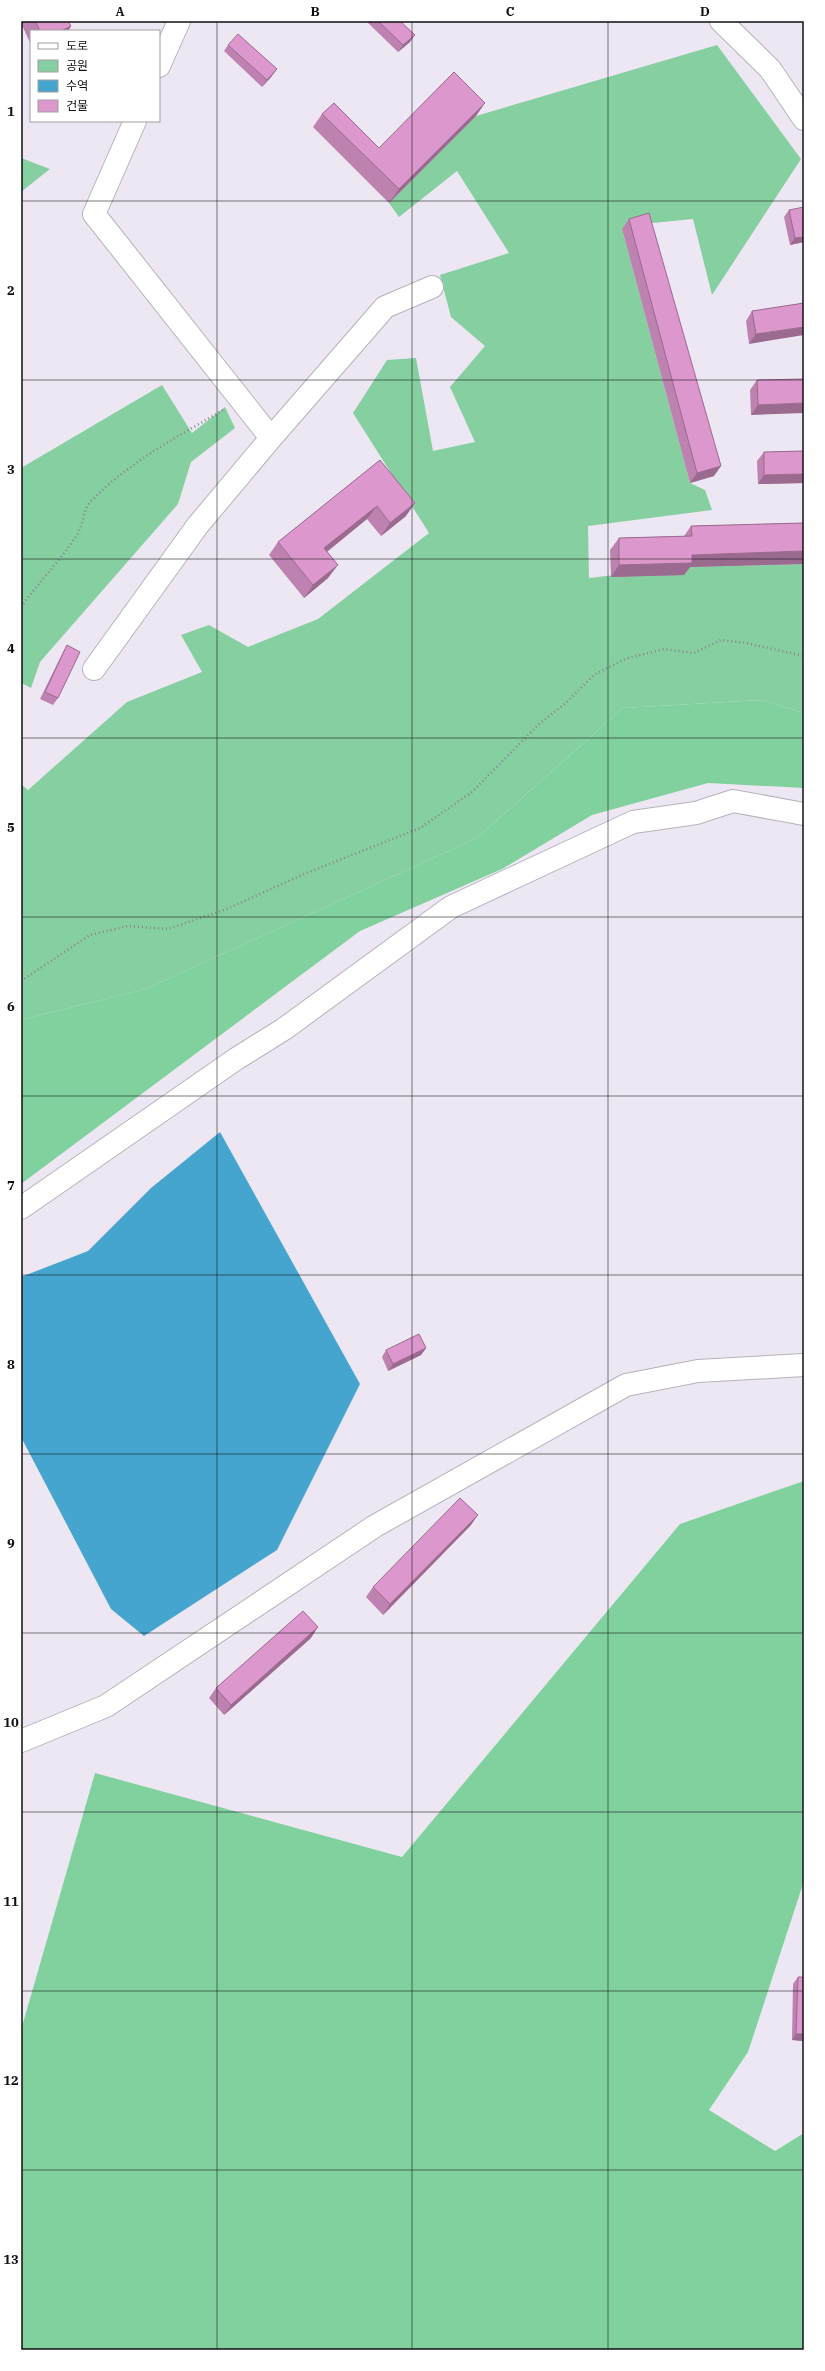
<svg xmlns="http://www.w3.org/2000/svg" width="825" height="2371" viewBox="0 0 825 2371" font-family="'IBM Plex Serif','Noto Sans KR',serif">
	<rect width="100%" height="100%" fill="#ede7f3"/>
	<path fill="#86cfa1" d="M717,45L801,159L712,295L693,219L642,224L622,229L690,483L705,490L712,510L588,526L589,578L684,567L804,564V713L761,700L623,708L477,838L146,989L21,1020V784L28,790L127,702L202,672L181,635L209,625L248,647L318,619L429,533L353,413L387,360L416,358L433,451L475,442L450,387L485,346L451,317L440,275L509,253L457,171L399,217L389,203L476,116Z
		M21,158L50,169L21,192Z
		M162,385L192,433L225,407L235,428L191,462L178,504L40,662L31,688L21,683V468Z"/>
	<path fill="#81d19f" d="M761,700L804,713V788L708,783L592,815L502,869L360,931L21,1184V1020L146,989L477,838L623,708Z
		M804,1481V1881L748,2052L709,2110L775,2151L804,2133V2350H21V2030L95,1773L402,1857L680,1524Z"/>
	<path fill="#46a5ce" d="M220,1132L360,1384L277,1550L144,1636L111,1609L21,1437V1277L88,1251L151,1188Z"/>
	<g fill="none" stroke-linecap="round" stroke-linejoin="round">
		<g stroke="#b7b2bc" stroke-width="24">
			<path id="minor" d="M721,21L770,69L804,119
				M159,66L179,21
				M135,121L94,214L271,438
				M94,669L198,525L271,438L385,307L432,287
				M21,1208L236,1059L284,1029L451,907L633,822L696,813L733,801L804,814
				M21,1741L106,1706L375,1526L626,1385L698,1371L804,1365"/>
		</g>
		<path stroke="#88848c" stroke-width="2.5" stroke-dasharray="1 3" stroke-linecap="butt" d="M21,607C39,582 60,561 77,535C83,525 83,510 91,501C129,462 177,437 223,410
			M21,981L90,935L128,926L168,929L227,909L304,874L420,828L472,792L539,724L566,703L594,675L625,659L664,649L694,653L721,640L746,643L804,656"/>
		<use href="#minor" stroke="#fff" stroke-width="22"/>
	</g>
	<path fill="#bd82af" d="M21,21H68L71,26L68,31H31V45L21,23Z
		M366,21H400L410,42L398,52Z
		M228,45L272,76L262,87L224,51Z
		M322,114L379,148L476,116L389,203L313,127Z
		M789,210L804,242L790,245L784,217Z
		M629,219L714,476L690,483L622,229Z
		M804,303L749,344L746,321L752,311Z
		M804,379L751,415L750,390L757,380Z
		M804,451V483L758,484L757,461L764,452Z
		M380,460L406,516L381,536L367,519L327,552L328,578L304,598L269,555L278,542Z
		M804,523V564L690,567L684,575L611,577L610,550L619,538L684,536L691,526Z
		M67,645L58,698L53,705L40,699L63,652Z
		M426,1348L421,1355L388,1371L382,1357L386,1350Z
		M471,1525L383,1615L366,1597L373,1587Z
		M311,1638L224,1715L209,1698L216,1688Z
		M798,1977L804,2041L792,2040L793,1984Z"/>
	<path fill="#9a6a8f" d="M71,26L68,31H61Z
		M415,35L410,42L398,52L403,45Z
		M277,69L272,76L262,87L267,80Z
		M485,103L476,116L389,203L399,189Z
		M804,237V242L790,245L795,238Z
		M804,327V335L749,344L756,334Z
		M804,403V413L751,415L758,405Z
		M721,466L714,476L690,483L697,473Z
		M804,474V483L758,484L764,475Z
		M415,503L406,516L381,536L390,523Z
		M377,506L367,519L315,561L324,548Z
		M804,551V564L690,567L684,575L611,577L619,565L692,555Z
		M338,565L328,578L304,598L313,585Z
		M426,1348L421,1355L388,1371L393,1364Z
		M478,1515L471,1525L383,1615L390,1604Z
		M318,1627L311,1638L224,1715L231,1705Z
		M796,2034H804V2041L792,2040Z"/>
	<path fill="#dc97cc" stroke="#9a6a8f" d="M35,21H68L71,26L61,31H40Z
		M378,21H400L415,35L403,45Z
		M238,34L277,69L267,80L228,45Z
		M454,72L485,103L399,189L322,114L334,103L379,148Z
		M804,207V237L795,238L789,210Z
		M649,213L721,466L697,473L629,219Z
		M804,303V327L756,334L752,311Z
		M804,379V403L758,405L757,380Z
		M804,451V474L764,475V452Z
		M380,460L415,503L390,523L377,506L324,548L338,565L313,585L278,542Z
		M804,523V551L692,555V563L619,565V538L692,536L691,526Z
		M67,645L80,652L58,698L45,692Z
		M419,1334L426,1348L393,1364L386,1350Z
		M460,1498L478,1515L390,1604L373,1587Z
		M303,1611L318,1627L231,1705L216,1688Z
		M798,1977H804V2034H796Z"/>
	<path fill="none" stroke="#110f13" stroke-width="1" stroke-opacity="0.55" d="M217,21V2350M412,21V2350M608,21V2350M21,201H804M21,380H804M21,559H804M21,738H804M21,917H804M21,1096H804M21,1275H804M21,1454H804M21,1633H804M21,1812H804M21,1991H804M21,2170H804"/>
	<rect width="825" height="2371" fill="none" stroke="#ffffff" stroke-width="44"/>
	<rect x="30" y="30" width="130" height="92" fill="#ffffff" stroke="#a09fa1"/>
	<rect x="38" y="43" width="20" height="6" fill="#ffffff" stroke="#a09fa1"/>
	<text x="66" y="50" font-size="12" fill="#110f13">도로</text>
	<rect x="38" y="60" width="20" height="12" fill="#86cfa1" stroke="#a09fa1"/>
	<text x="66" y="70" font-size="12" fill="#110f13">공원</text>
	<rect x="38" y="80" width="20" height="12" fill="#46a5ce" stroke="#a09fa1"/>
	<text x="66" y="90" font-size="12" fill="#110f13">수역</text>
	<rect x="38" y="100" width="20" height="12" fill="#dc97cc" stroke="#a09fa1"/>
	<text x="66" y="110" font-size="12" fill="#110f13">건물</text>
	<rect x="22" y="22" width="781" height="2327" fill="none" stroke="#110f13" stroke-width="1.5"/>
	<g font-size="13" text-anchor="middle" font-weight="bold" fill="#110f13">
		<text x="120" y="16">A</text>
		<text x="315" y="16">B</text>
		<text x="510" y="16">C</text>
		<text x="705" y="16">D</text>
		<text x="11" y="116">1</text>
		<text x="11" y="295">2</text>
		<text x="11" y="474">3</text>
		<text x="11" y="653">4</text>
		<text x="11" y="832">5</text>
		<text x="11" y="1011">6</text>
		<text x="11" y="1190">7</text>
		<text x="11" y="1369">8</text>
		<text x="11" y="1548">9</text>
		<text x="11" y="1727">10</text>
		<text x="11" y="1906">11</text>
		<text x="11" y="2085">12</text>
		<text x="11" y="2264">13</text>
	</g>
</svg>
